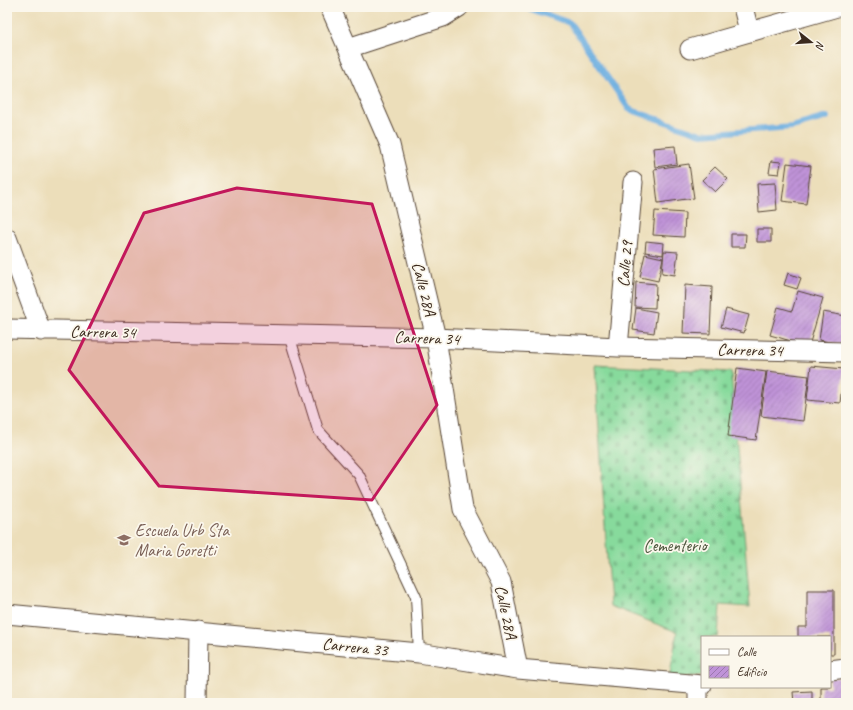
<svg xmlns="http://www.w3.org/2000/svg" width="853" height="710" viewBox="0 0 853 710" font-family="Caveat,sans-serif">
	<defs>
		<pattern id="cemetery-stones" width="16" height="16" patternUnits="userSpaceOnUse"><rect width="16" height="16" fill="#87da9c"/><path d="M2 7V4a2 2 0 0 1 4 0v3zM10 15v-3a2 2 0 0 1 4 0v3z" fill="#75bb86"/></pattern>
		<pattern id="building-hatch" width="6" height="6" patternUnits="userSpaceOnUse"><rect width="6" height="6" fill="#bf93d8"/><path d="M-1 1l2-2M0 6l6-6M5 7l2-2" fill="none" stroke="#9c78af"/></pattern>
	</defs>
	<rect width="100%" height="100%" fill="#fbf7ec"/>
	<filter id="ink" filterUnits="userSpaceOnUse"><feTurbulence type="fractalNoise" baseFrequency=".025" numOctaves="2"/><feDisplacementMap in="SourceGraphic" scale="8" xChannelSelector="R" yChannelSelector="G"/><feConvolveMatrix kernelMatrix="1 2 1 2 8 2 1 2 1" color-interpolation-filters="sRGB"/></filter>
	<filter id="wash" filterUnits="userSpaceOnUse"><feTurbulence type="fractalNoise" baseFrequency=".012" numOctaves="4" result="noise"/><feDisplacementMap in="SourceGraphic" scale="16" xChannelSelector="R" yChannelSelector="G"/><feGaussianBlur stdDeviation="0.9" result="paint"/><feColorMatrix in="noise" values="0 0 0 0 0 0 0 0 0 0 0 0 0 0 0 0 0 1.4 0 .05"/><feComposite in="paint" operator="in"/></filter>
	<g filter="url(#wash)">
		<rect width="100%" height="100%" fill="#ecdeba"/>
		<path fill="url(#cemetery-stones)" stroke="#61825d" d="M595,365L731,372L750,607L720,605L718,637H702V675L669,680L677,632L610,606Z"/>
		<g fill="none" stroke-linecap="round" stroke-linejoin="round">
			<path stroke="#6caee0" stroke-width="6" d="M525,7L570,23L629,109L634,111L701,134L792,127L827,117"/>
		</g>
		<g id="blocks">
			<path fill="url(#building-hatch)" d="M675,146L677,164L655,167L653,148Z
				M771,161L781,162L779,174L769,173Z
				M787,163L811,166L806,204L782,201Z
				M689,164L694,198L658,203L654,169Z
				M715,167L728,179L715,192L702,180Z
				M775,183L777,210L759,212L757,184Z
				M655,211L685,213L684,237L653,235Z
				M757,229H771V242H757Z
				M731,234H746L745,247H731Z
				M646,241L664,243L663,255L645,252Z
				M664,251L678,252L675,275L662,273Z
				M645,254L663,258L658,281L640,277Z
				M788,273L801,278L797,289L784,285Z
				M636,282L656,284L655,308L635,307Z
				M685,285L712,287L710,334L683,333Z
				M798,291L823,298L809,346L770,335L778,307L792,311Z
				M636,308L657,312L654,333L633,330Z
				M726,309L749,315L744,333L721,327Z
				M823,312L846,316V345L819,340Z
				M811,366L844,369L840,403L807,400Z
				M737,368L766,372L756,440L728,436Z
				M767,371L809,376L803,421L761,416Z
				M807,590H834V654H830V637H798V627H807Z
				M830,678H846V703H821V687H830Z
				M812,691V703H794L793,692Z"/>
		</g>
	</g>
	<g filter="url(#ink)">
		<use href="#blocks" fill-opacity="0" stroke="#564535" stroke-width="1"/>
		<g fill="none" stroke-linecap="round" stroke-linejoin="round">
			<g stroke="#564535" stroke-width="12">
				<path id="lane" d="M289,335L318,430L359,475L416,597L419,653"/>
			</g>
			<g stroke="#564535" stroke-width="21">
				<path id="street" d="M330,7L390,145L436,338L463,509L501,582L518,669
					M743,7L749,31
					M348,48L443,17L459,7
					M690,49L837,7
					M7,238L41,331
					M7,329L436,338L618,347L846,352
					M618,347L633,182
					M7,614L419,653L518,669L702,685
					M830,670L846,668
					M197,703L198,631
					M698,703V685"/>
			</g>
			<use href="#lane" stroke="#fff" stroke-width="10"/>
			<use href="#street" stroke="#fff" stroke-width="19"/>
		</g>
	</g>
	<path fill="#c2185b" fill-opacity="0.2" stroke="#c2185b" stroke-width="3" stroke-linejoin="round" d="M237,188L372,204L437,405L372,500L159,486L69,370L144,213Z"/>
	<defs>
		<g id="school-bare" transform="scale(1.08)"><path d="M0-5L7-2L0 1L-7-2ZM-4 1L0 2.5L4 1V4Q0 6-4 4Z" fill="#8d6e63" stroke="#fbf7ec" stroke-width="2.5" paint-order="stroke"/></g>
	</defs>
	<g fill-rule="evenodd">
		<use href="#school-bare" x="124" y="540"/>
	</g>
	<g text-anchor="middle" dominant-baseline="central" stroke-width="3.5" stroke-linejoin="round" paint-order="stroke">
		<g font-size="17" fill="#3b2a1e" stroke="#fbf7ec">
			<text transform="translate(625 264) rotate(-85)">Calle 29</text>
			<text transform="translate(424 289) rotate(76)">Calle 28A</text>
			<text transform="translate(103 332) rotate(1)">Carrera 34</text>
			<text transform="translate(427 338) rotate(2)">Carrera 34</text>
			<text transform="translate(750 350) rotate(1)">Carrera 34</text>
			<text transform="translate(506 612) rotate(78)">Calle 28A</text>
			<text transform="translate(355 647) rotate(6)">Carrera 33</text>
		</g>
		<g font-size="17" fill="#785e54" stroke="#fbf7ec" text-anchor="start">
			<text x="135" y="530">Escuela Urb Sta<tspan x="135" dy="20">Maria Goretti</tspan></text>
		</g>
		<g font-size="17" fill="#4e563e" stroke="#fbf7ec">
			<text x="675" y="545">Cementerio</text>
		</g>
	</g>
	<rect width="853" height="710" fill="none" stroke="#fbf7ec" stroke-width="24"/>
	<rect x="701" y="636" width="130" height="52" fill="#fbf7ec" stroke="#aea59a"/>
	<rect x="709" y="649" width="20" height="6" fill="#ffffff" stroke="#aea59a"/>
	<text x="737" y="656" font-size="12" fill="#3b2a1e">Calle</text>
	<rect x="709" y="666" width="20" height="12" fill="url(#building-hatch)" stroke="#aea59a"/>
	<text x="737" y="676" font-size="12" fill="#3b2a1e">Edificio</text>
	<g transform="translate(811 42) rotate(107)" stroke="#fbf7ec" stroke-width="3" paint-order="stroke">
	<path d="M0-3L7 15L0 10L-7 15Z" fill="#3b2a1e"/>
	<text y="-6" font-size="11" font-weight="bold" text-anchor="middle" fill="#3b2a1e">N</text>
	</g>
</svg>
